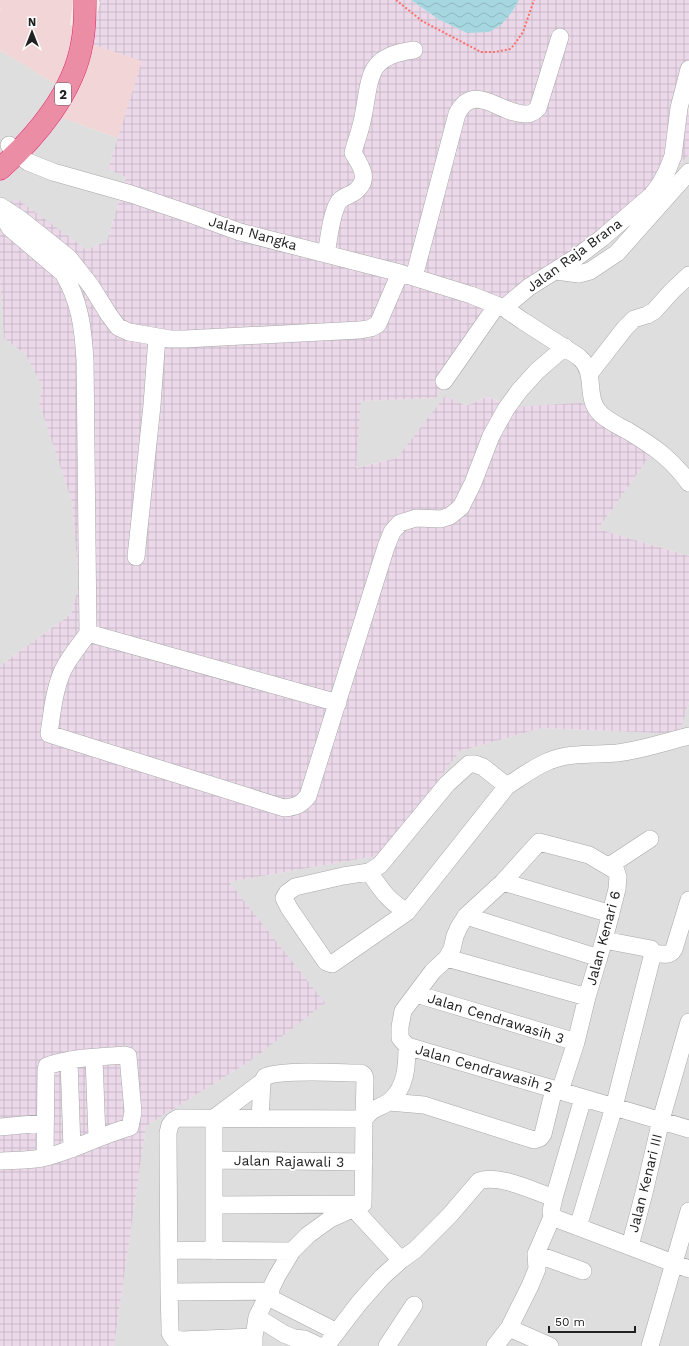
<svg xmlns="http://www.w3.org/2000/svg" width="689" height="1346" viewBox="0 0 689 1346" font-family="'Work Sans',sans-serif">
	<defs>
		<pattern id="industrial-grid" width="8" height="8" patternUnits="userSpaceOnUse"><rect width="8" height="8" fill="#ebd9e9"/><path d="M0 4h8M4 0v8" fill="none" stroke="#c9bac8"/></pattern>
		<pattern id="water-waves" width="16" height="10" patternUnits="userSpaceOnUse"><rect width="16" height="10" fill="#a6d7e0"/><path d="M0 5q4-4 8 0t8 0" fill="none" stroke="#8fb8c0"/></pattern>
	</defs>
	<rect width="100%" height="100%" fill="#f1ede7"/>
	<path fill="#dfdede" d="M0,50L68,92L57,116L118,138L108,169L126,176L107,241L86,250L75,241L0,207Z
		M689,155V556L598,529L652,453L487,397L466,406L401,454L397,458L355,468L360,401L436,398L451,374L518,291L648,198Z
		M0,280L4,338L26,355L42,386L39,403L72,502L79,585L71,614L0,666Z
		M689,702V1346H114L146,1126L250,1061L229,882L382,855L460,751L542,728L678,734Z"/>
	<path fill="#f2d6d7" d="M0,0H73L70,25L92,30L89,43L143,61L118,138L57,116L68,92L0,50V11L1,9H0Z"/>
	<path fill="url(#industrial-grid)" d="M99,0H411L438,19L467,33L512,12L519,0H689V90L687,96L689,119V155L648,198L518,291L451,374L436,398L361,401L356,468L397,458L445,396L466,406L487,397L513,407L593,402L652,453L598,529L689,556V702L679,734L542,728L460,751L382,855L229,882L325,1003L250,1061L146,1126L114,1346H0V666L71,614L79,585L72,502L39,403L42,386L26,355L4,338L0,280V207L17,199L75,241L86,250L107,241L126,177L108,169L142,61L89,43L100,3Z"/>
	<path fill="url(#water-waves)" d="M411,0H519L512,12L501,25L489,32L467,33L438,19Z"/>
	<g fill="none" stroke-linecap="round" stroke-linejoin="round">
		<g stroke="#a8a8a8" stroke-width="18">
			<path id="minor" d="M9,145L17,154L28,162L53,172L131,194L190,214L240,232L400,273L471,295L504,308L523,321L579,357C597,373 585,394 598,411C605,420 619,426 628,431C653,446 672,459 689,483
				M0,206L20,219L69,258L91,286L109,315L118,327L129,332L170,339H185L360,330L371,328L378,324L400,273
				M0,211L10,228L63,273C80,301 83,328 85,360L88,633C80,645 70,656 63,670C54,690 52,713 49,734L284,808C295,807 301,805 308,796L386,547L392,532L400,523L416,518L441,519L450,516L461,507L473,483L491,436L506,409L519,391L537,371L565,347
				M326,254C329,239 331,215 338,203C341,197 348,196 353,193C371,181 362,167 353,153C356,141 361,129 363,117C371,77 366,56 414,50
				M556,271L579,274L590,271L617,253L689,172
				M414,277L457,114C474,80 502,116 527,114C531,114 535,111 538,108L560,37
				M504,308L529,287L577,257L602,238L652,195L660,184L667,171L673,156L679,108L689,69
				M590,373L625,328L634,319L647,315L654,311L672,291L689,275
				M444,381L497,305
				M136,557L152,405L157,337
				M88,633L338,703
				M507,786L483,767L475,764H469L447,784L380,865L369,872L343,876L295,887L287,893L284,898L289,908L326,962L332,964L407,912L507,786C521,777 534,767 549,761C570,752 595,755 617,753C641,750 665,742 689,736
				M609,866L650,839
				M369,872C381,889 388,901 407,912
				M503,882L611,914
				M466,916L599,958
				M604,940L651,949L653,953C660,954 670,957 674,949L689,900
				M447,958L587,997
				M416,994L576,1042
				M407,1046L689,1129
				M94,1057L97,1138
				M69,1060L72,1149
				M389,1102L424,1105L534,1140L540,1138L543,1134L554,1089
				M0,1127L44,1123
				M214,1160L364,1162
				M0,1161C15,1160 32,1161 46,1157C75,1150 101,1135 130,1127L133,1112L128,1056L125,1055C99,1057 72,1057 47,1066L46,1070L45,1157
				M214,1205L358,1204
				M354,1209L401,1260
				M552,1217L689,1269
				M578,1227L614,1107L653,953
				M630,1246L644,1193L661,1120L689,1022
				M169,1250L292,1251
				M214,1251V1118L262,1082
				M536,1254L583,1271
				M169,1292L271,1291
				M268,1297L337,1332
				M257,1317L284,1334L294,1338L304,1339L319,1346
				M509,1328L530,1286L537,1269L536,1254L552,1217L551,1211L554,1198L583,1098
				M254,1337L182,1340L174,1339L170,1333V1327L169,1292L168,1133L170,1125L173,1121L178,1118L364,1119L365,1079L364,1075L361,1073C343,1073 278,1069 265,1077C264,1078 263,1081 262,1082L260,1119
				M254,1346V1337L257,1317L277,1276L292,1251L308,1235L330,1219L363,1204L364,1119C367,1116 370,1112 373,1110C378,1107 385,1105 390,1101C406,1087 407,1066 407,1046L400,1038V1027L403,1011L433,971L447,958L452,949L455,936L459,927L466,916L503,882L539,842L589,855L616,871L618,877L617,889L604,940L587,997L576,1042L560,1091
				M326,1346L359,1303L382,1277L401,1260L415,1250L450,1215L479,1181C500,1174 533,1191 554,1198
				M387,1346L414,1305
				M495,1346L509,1328L550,1346
				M650,1346L689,1211"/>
		</g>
		<g stroke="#e22171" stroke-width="23">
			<path id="highway" d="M0,169C36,137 74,92 82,43C85,29 85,14 85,0"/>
		</g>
		<path stroke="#ff6f6a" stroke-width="2" stroke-dasharray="2 2" stroke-linecap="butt" d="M396,0L422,21L481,52H495L510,49L514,45L523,32L534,0"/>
		<use href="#minor" stroke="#fff" stroke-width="17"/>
		<use href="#highway" stroke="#eb8da5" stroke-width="22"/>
	</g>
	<g text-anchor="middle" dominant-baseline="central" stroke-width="4" stroke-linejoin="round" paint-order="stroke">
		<rect fill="#fff" stroke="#646464" stroke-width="1" x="55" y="83" width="16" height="22" rx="3"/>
		<g font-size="13" font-weight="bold" fill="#212121">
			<text x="63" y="94">2</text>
		</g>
		<g font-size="14" fill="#212121" stroke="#fff">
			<text transform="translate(253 233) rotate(16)">Jalan Nangka</text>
			<text transform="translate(574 255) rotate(-36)">Jalan Raja Brana</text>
			<text transform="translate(603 938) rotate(-75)">Jalan Kenari 6</text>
			<text transform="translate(496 1018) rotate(17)">Jalan Cendrawasih 3</text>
			<text transform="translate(484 1068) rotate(16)">Jalan Cendrawasih 2</text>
			<text transform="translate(289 1161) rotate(1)">Jalan Rajawali 3</text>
			<text transform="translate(645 1183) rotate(-76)">Jalan Kenari III</text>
		</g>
	</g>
	<g transform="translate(32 32)" stroke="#ffffff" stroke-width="3" paint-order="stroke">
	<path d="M0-3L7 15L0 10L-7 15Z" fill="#212121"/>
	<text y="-6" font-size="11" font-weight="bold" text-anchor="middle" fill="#212121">N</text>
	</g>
	<path d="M549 1326v6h86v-6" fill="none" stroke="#212121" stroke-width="2"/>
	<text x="555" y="1326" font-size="12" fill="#212121" stroke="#ffffff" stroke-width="3" paint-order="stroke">50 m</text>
</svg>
